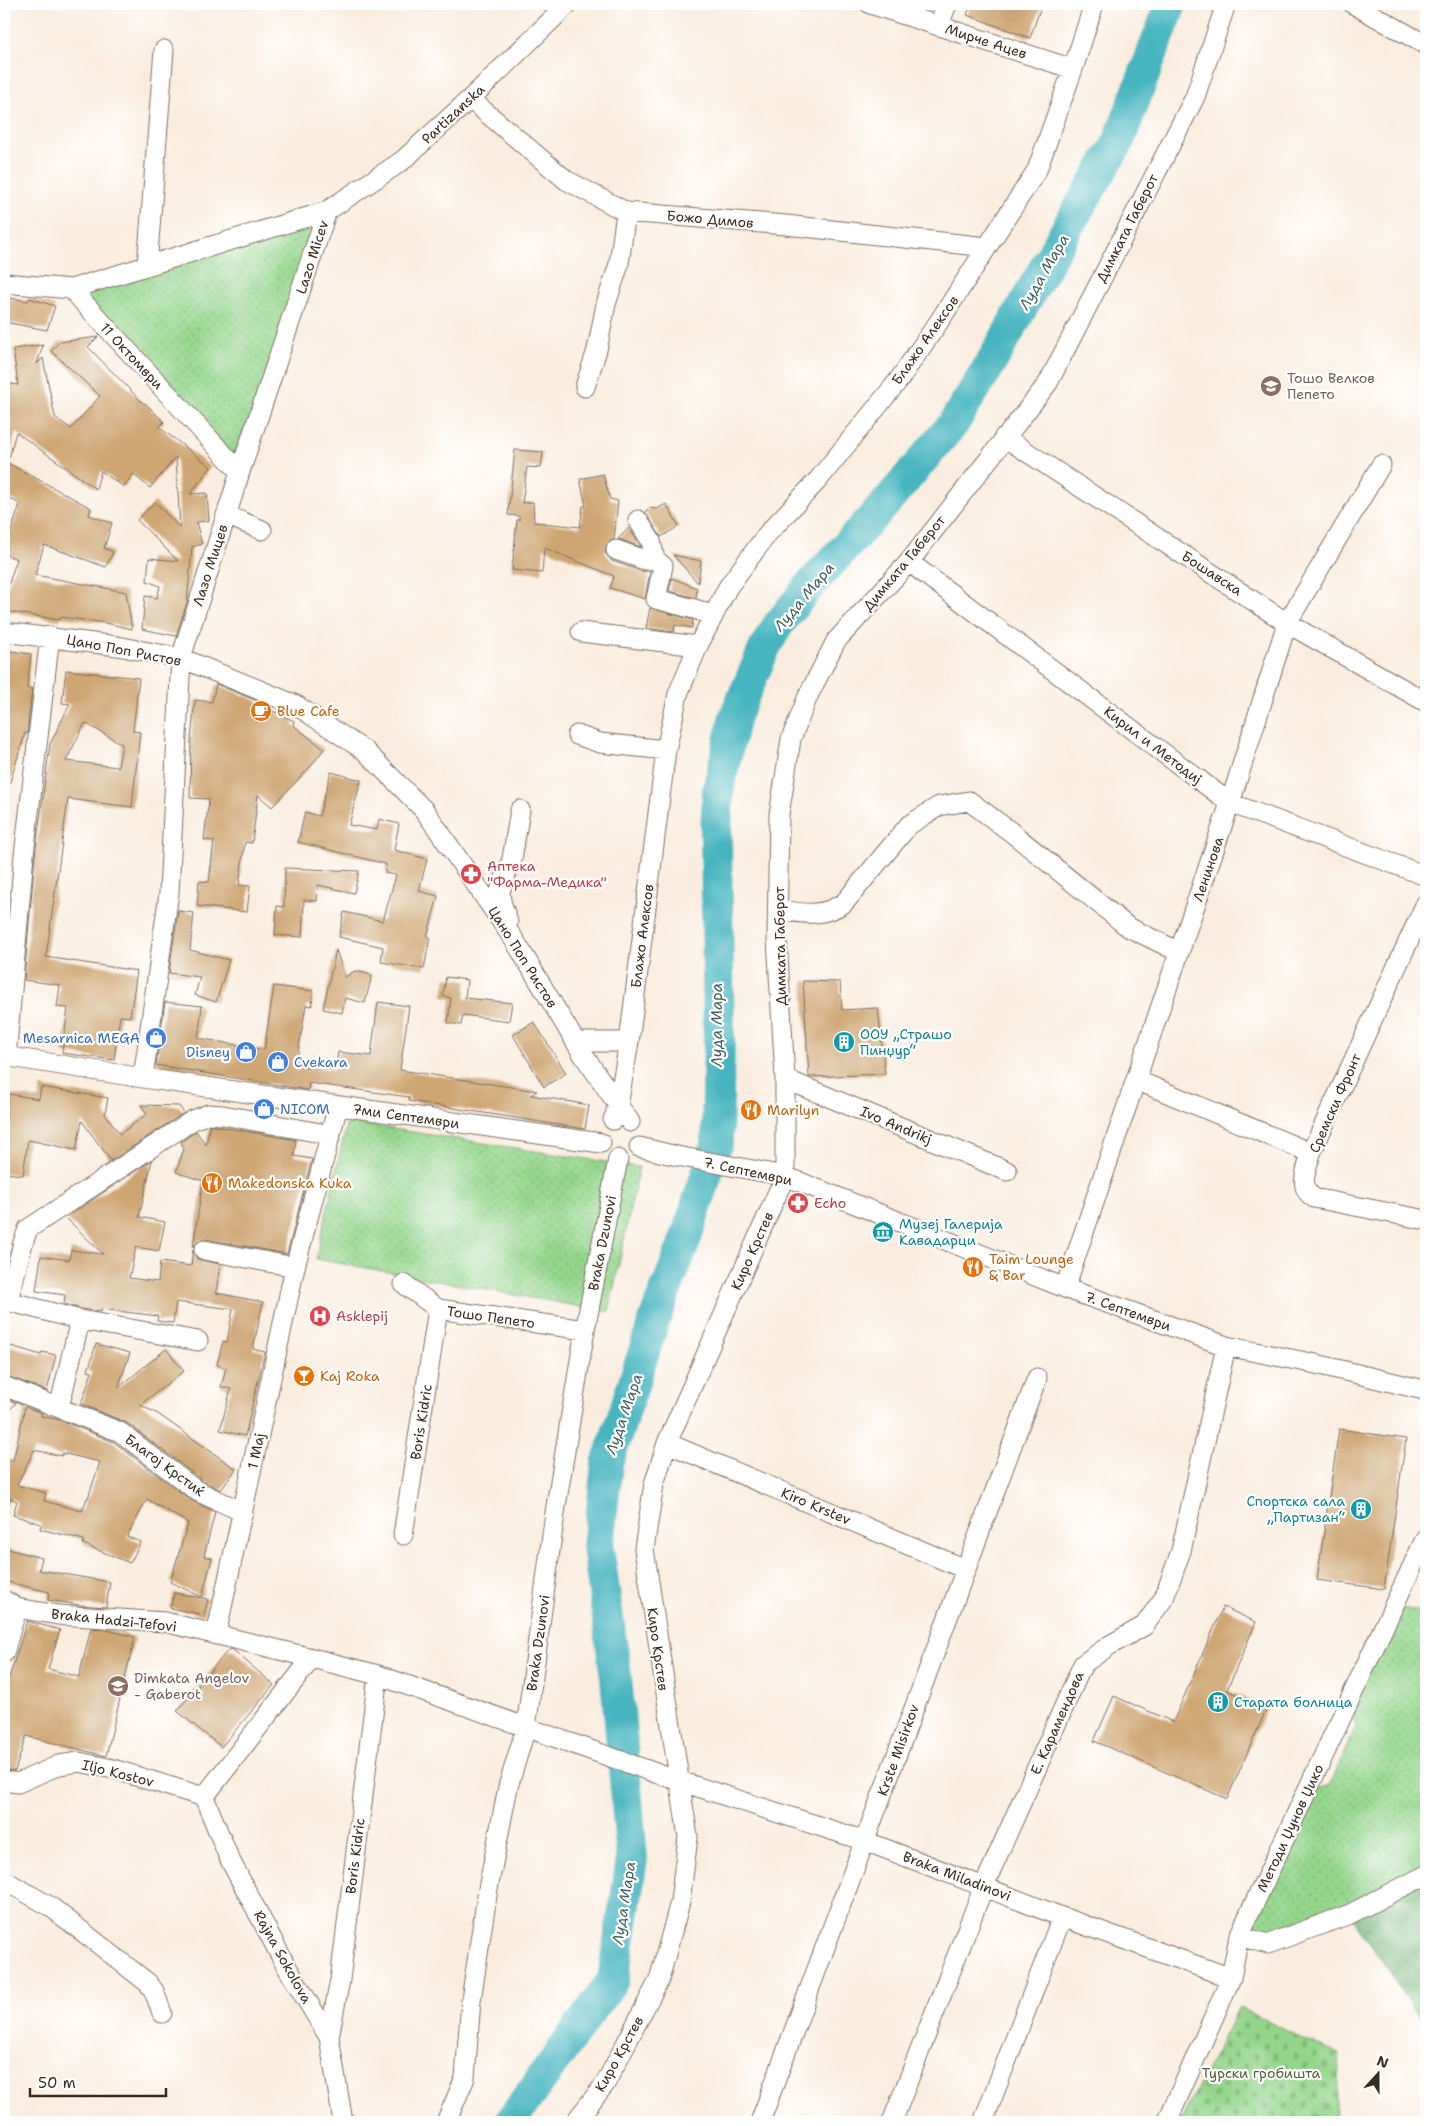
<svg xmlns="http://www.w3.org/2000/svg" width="1430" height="2126" viewBox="0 0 1430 2126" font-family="'Shantell Sans',sans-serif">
	<defs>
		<pattern id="forest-crowns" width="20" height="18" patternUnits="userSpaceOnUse" patternTransform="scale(1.25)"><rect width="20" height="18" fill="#77b678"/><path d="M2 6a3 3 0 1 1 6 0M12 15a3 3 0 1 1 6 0" fill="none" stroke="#639462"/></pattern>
		<pattern id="cemetery-stones" width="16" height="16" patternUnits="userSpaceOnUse" patternTransform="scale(1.25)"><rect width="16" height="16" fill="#94d58c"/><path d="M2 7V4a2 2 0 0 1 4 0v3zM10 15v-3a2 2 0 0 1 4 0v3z" fill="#80b778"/></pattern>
		<pattern id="park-dots" width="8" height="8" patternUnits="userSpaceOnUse" patternTransform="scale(1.25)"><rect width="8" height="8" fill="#94d58c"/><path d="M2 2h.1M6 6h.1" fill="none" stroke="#80b778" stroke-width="1.8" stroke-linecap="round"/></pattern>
	</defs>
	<rect width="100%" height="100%" fill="#fff"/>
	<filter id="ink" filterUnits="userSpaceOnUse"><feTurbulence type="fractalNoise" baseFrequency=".02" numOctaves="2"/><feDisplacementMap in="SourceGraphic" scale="10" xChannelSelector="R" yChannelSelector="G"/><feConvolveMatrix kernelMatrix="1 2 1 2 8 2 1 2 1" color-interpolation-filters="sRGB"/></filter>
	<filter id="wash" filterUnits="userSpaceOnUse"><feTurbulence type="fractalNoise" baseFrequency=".0096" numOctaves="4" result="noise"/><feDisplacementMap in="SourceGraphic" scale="20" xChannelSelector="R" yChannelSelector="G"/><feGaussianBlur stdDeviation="1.12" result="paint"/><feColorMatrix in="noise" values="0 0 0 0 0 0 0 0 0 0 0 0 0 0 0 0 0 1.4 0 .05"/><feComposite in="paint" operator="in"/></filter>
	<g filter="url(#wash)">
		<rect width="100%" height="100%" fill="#faeddf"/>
		<path fill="url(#forest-crowns)" stroke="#59704b" d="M1426,1875V2027L1350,1914Z"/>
		<path fill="url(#cemetery-stones)" stroke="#688055" d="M1239,2007L1307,2041L1340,2053L1335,2122H1180Z"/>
		<path fill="url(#park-dots)" stroke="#688055" d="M327,211L240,472L71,289Z
			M347,1122L639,1167L609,1312L316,1259Z
			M1394,1607L1426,1612V1875L1268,1944L1239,1936L1307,1791L1329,1787L1356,1726L1349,1702Z"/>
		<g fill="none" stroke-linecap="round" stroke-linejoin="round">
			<path stroke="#46b5bf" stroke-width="32" d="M510,2122L613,1980L632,1859L616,1677L598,1547L607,1464L656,1315L685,1241L717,1142L719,1042L716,833L718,790L735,716L765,647L778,625L812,583L885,504L953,424L991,363L1067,228L1118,143L1171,4"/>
		</g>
		<g id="blocks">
			<path fill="#cda673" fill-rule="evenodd" d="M971,4H1042L1030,38L967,15Z
				M4,297L28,301L29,298L55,306L47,330L4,322Z
				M98,337L88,347L144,404L145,403L164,422L159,427L211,467L190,494L207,493L209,521L196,522L202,544L192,547L187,603L176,636L142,629L145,596L157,598L160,586L147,581L149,558L178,561L137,520L155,502L180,528L176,457L150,488L133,474L124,487L101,471L96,489L16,432L9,458L4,457V383L18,385L13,349L43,345L37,364L43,358L55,417L71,429L100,396L51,351L59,342Z
				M515,450L543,452L541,468L527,467L522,503L533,502L534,522L580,527L583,506H586L580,479L603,474L610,499L618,501L614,539L606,546L605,553L612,561L641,571H650L645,599L610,588L614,576L544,548L542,573L512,570L517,520H519V516L508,515Z
				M4,461L91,508L89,515L112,523L104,548L113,552L106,567L44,545L35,575L126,592L132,629L106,623L61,617L60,620L4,611V585L8,586L17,559L4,554L20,504L4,495Z
				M666,504L679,526L661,537L645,512L649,508L657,509Z
				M629,528L640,545L641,547L618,539Z
				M673,555L701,561L698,583Z
				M672,578L697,588L696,598L669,591Z
				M650,608L693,620L692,628L675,625L674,632L646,628Z
				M4,650L31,654L27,688L32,689L27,734L25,733L7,792H4Z
				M66,670L139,678L133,731L140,732L132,807L68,799L46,957L137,971L130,1017L120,1016L114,1060L62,1053L68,1008L57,1007L60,985L24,980L35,856L50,744L70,704L62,703ZM85,723L122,744L118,767L66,761Z
				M216,684L272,707L271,710L294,721L293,725L324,749L311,766L272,807L258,795L252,843L245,842L239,885L250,886L247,912L197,906L199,881L209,882L214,841L204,840L209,799L190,798L191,740L195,700L212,702Z
				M331,772L361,780L349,825L377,830L379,819L399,824L394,850L427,859L419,891L438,896L427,937H430L424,969L381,962L383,947L339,937L344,912L383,921L396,875L385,873L386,864L298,842L305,812L319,816Z
				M285,868L359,871L354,893L318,885L317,901L304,900L302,937L275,935L277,906L284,907Z
				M178,911L194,913L190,950L229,960L216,1002L195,995L200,977L169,973Z
				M336,950L345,977L355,971L372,975L365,1003L345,998L342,1013L323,1009Z
				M446,977L467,980L465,998L512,1003L509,1021L463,1015L461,1025L448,1023L451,998L443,996Z
				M803,981L840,982L842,1010L878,1008L885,1074L809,1077Z
				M274,986L313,991L312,1006L306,1005L296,1065L335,1070L338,1052L371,1056L378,1002L409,1006L400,1070L537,1091L531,1095L589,1105L585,1129L409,1101V1097L309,1083L308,1090L156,1065L165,1002L202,1006L198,1038L264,1050Z
				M534,1022L566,1073L544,1087L513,1035Z
				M41,1087L108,1098L105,1114L120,1134L147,1114L141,1105L179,1106L184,1113L111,1161L82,1121L76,1150L28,1140L23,1175L4,1173V1129L9,1094L39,1099Z
				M210,1125L296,1140L294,1156L312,1159L287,1254L206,1239L200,1240L193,1247L203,1181L176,1172L184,1149L181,1142L196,1131L206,1145Z
				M152,1160L139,1217L165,1222L159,1251L136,1247L129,1278L158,1282L160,1262L191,1266L193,1250L197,1259L220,1264L216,1293L263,1302L253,1349L265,1352L245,1436L220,1430L231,1389L221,1387L226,1368L217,1365L223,1341L227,1342L233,1309L176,1302L173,1323L157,1321L158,1316L101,1309V1312L82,1309L64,1304L65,1295L36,1291L41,1256L69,1260L71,1250L103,1254L67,1219L74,1212Z
				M4,1344L41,1355L42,1352L56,1355L47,1391L4,1375Z
				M96,1344L130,1353L118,1388L166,1349L184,1371L140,1405L158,1414L236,1469L221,1490L203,1481L127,1423L81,1404L92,1372L88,1371Z
				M4,1398L16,1403L4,1416Z
				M25,1407L42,1413L41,1416L60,1420L114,1442L190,1500L215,1512L204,1556L212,1558L202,1597L170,1582L188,1523L147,1499L127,1537L141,1542L130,1563L83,1544L84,1540L40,1529L41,1524L13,1515L17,1501L10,1498L4,1512V1457L13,1461ZM34,1450L62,1456V1453L100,1462L88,1498H87L82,1511L44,1501L46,1493L17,1485Z
				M1339,1429L1406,1439L1384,1589L1317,1580Z
				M4,1548L42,1558L39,1570L110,1582L106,1607L80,1605L48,1600L49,1592L4,1581Z
				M174,1593L208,1599L204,1615L170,1608Z
				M1223,1607L1256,1622L1227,1690L1267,1708L1227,1799L1094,1741L1114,1696L1173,1722Z
				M27,1621L60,1630L48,1669L79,1677L91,1628L103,1629L135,1637L106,1756L26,1736L15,1771L4,1770V1694Z
				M229,1649L233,1650L274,1685L221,1747L177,1711Z"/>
		</g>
	</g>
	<g filter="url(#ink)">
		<use href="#blocks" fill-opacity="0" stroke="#7e6e62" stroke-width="1"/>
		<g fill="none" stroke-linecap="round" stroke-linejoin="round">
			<g stroke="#7e6e62" stroke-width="21">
				<path id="minor" d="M870,4L1073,69
					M1353,4L1426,45
					M939,25L947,4
					M470,99L566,180L626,212L786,225L987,247
					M147,266L164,50
					M4,283L71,289L240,472
					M71,289L327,211L402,161L470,99L568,4
					M585,387L597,350L606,304L619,264L626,212
					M1004,437L1287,623L1426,702
					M226,515L262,530
					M638,520L651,541L655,559L663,566L656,599L698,610L712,616
					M616,550L645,560L655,559
					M909,562L1230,803L1426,876
					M4,632L117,646L181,658L296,705L365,751L425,811L515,941L584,1056L630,1122
					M581,632L698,646
					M577,735L600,743L666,750
					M1426,903L1311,1153C1307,1170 1297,1187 1314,1198L1426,1220
					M778,910C804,913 820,918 844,903L909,825L939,806L969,801L1011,832L1128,927L1179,952
					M508,922L501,901L500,891L512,859L520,810
					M576,1042H629
					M4,1056L143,1078L601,1143
					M6,1057L24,855L50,636
					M143,1078L169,893L181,658L240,472L327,211
					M785,1079L1007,1171
					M1136,1080L1311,1153
					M613,1120L618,1106L629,1042L666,750L678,694L698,646L728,587L768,533L818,480L898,381L940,320L1037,170L1073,69L1094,4
					M639,1147L677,1156L785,1176L1065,1288L1226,1346L1316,1364L1424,1390
					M204,1250L295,1267
					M404,1284L438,1309L585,1330
					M1065,1288L1230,803L1287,623L1381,465
					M4,1300L80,1320L198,1341
					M8,1301L23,1243L28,1229L193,1120L208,1114L223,1115L331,1135
					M4,1386L120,1432L197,1491L243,1512
					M59,1408L80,1320
					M667,1443L965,1569
					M403,1535L438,1309
					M4,1600L17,1608L58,1615L165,1622L312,1658L378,1675L667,1777L865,1841L1062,1917L1231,1978
					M216,1635L295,1267L338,1106
					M4,1653L17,1608
					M4,1781L18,1783L59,1765L79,1762L113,1769L204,1797
					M204,1797L230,1860L285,1964L329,2037L343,2122
					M204,1797L312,1658
					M4,1880L51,1907L148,1983L154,1991L162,2013
					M1239,1936L1268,1944L1350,1914L1426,1875
					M329,2037L340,1980L378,1675
					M446,2122L465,2078L471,2000L488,1889L508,1787L526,1728L556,1506L585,1330L618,1159
					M575,2122L605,2084L659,1980L680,1902L688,1837L644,1549L654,1484L667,1443L785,1176V1079L777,939L779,815L791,739L808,696L836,641L909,562L1048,383L1195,97L1226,4
					M760,2122L1037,1378
					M892,2122L984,1886L1083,1664L1110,1645L1144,1626L1164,1598L1181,1551L1226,1346
					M983,2122L1062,1917
					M1167,2122L1231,1978L1239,1936L1426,1537"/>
			</g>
			<use href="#minor" stroke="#fff" stroke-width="19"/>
		</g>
	</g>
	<defs>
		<g id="school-disc" transform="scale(1.125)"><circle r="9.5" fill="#8d6e63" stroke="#fff"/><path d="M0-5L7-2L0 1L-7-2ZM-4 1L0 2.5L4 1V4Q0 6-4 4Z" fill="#fff"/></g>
		<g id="cafe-disc" transform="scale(1.125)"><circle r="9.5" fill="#e8710a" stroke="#fff"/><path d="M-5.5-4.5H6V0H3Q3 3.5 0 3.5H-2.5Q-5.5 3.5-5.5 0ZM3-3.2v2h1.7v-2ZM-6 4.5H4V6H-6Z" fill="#fff"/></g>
		<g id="pharmacy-disc" transform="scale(1.125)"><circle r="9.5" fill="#e0444e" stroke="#fff"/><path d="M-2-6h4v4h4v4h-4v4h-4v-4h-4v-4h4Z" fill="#fff"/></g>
		<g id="shop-disc" transform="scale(1.125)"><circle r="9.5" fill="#3f7fe0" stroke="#fff"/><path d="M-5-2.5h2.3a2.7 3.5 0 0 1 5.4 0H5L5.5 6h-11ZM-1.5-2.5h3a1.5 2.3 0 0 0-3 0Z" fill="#fff"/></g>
		<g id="building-disc" transform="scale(1.125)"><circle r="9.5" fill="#0f9aa8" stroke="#fff"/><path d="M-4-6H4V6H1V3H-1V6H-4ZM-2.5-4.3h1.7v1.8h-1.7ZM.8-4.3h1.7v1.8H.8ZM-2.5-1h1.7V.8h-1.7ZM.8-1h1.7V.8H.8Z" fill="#fff"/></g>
		<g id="restaurant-disc" transform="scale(1.125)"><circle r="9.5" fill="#e8710a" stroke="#fff"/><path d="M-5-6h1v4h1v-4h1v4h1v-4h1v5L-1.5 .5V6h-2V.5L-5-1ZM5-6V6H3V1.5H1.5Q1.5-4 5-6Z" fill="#fff"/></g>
		<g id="museum-disc" transform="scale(1.125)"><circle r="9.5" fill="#0f9aa8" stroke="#fff"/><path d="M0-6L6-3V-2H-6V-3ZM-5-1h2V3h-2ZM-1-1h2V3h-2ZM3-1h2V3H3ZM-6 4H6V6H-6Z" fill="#fff"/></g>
		<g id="hospital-disc" transform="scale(1.125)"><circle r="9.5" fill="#e0444e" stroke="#fff"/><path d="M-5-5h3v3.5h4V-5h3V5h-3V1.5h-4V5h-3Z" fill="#fff"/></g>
		<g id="bar-disc" transform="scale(1.125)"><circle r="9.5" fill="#e8710a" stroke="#fff"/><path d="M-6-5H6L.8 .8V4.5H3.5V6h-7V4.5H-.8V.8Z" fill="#fff"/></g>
	</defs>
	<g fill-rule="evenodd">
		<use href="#school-disc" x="1271" y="386"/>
		<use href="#cafe-disc" x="261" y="711"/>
		<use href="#pharmacy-disc" x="471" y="874"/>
		<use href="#shop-disc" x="156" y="1038"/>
		<use href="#building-disc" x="844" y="1042"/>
		<use href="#shop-disc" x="246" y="1052"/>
		<use href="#shop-disc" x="278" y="1062"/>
		<use href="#shop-disc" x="264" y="1109"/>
		<use href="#restaurant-disc" x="751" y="1110"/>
		<use href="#restaurant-disc" x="212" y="1183"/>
		<use href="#pharmacy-disc" x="798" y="1203"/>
		<use href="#museum-disc" x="883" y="1232"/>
		<use href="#restaurant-disc" x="973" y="1267"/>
		<use href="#hospital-disc" x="320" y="1316"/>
		<use href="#bar-disc" x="304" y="1376"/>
		<use href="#building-disc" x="1361" y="1509"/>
		<use href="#school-disc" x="118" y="1686"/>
		<use href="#building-disc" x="1218" y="1702"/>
	</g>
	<g text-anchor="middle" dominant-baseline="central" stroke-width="4.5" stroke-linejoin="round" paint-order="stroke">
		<g font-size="14" fill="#3b2a1e" stroke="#fff">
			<text transform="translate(986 41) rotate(18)">Мирче Ацев</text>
			<text transform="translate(453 114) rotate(-43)">Partizanska</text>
			<text transform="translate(710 219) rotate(5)">Божо Димов</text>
			<text transform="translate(1127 228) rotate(-63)">Димката Габерот</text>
			<text transform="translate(312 257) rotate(-72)">Lazo Micev</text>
			<text transform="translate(925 340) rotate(-55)">Блажо Алексов</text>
			<text transform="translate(132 356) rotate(47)">11 Октомври</text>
			<text transform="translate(904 563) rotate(-50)">Димката Габерот</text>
			<text transform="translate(210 565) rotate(-72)">Лазо Мицев</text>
			<text transform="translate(1212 573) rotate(33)">Бошавска</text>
			<text transform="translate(124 650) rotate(11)">Цано Поп Ристов</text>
			<text transform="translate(1153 745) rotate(37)">Кирил и Методиј</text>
			<text transform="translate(1208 869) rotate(-71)">Ленинова</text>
			<text transform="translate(642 936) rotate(-83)">Блажо Алексов</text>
			<text transform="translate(780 946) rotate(-91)">Димката Габерот</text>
			<text transform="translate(523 957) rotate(58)">Цано Поп Ристов</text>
			<text transform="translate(1335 1103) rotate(-66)">Сремски Фронт</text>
			<text transform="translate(406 1116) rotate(8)">7ми Септември</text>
			<text transform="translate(896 1125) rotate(23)">Ivo Andrikj</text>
			<text transform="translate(748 1171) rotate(12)">7. Септември</text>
			<text transform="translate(602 1243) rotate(-79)">Braka Dzunovi</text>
			<text transform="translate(752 1251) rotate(-66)">Киро Крстев</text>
			<text transform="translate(1128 1311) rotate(20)">7. Септември</text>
			<text transform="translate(491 1317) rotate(8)">Тошо Пепето</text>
			<text transform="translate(421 1422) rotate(-81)">Boris Kidric</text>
			<text transform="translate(256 1451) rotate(-78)">1 Maj</text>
			<text transform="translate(165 1465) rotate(36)">Благој Крстиќ</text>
			<text transform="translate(816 1506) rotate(23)">Kiro Krstev</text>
			<text transform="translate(114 1620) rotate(6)">Braka Hadzi-Tefovi</text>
			<text transform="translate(538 1643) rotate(-82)">Braka Dzunovi</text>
			<text transform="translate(658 1649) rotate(82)">Киро Крстев</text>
			<text transform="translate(1057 1723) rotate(-66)">Е. Карамендова</text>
			<text transform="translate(898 1750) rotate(-70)">Krste Misirkov</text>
			<text transform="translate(118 1773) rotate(14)">Iljo Kostov</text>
			<text transform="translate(1290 1828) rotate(-65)">Методи Џунов Џико</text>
			<text transform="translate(355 1856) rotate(-83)">Boris Kidric</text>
			<text transform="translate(957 1876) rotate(21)">Braka Miladinovi</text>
			<text transform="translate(283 1957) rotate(61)">Rajna Sokolova</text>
			<text transform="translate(619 2054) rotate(-61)">Киро Крстев</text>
		</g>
		<g font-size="14" fill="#785e54" stroke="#fff" text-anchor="start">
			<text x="1287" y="378">Тошо Велков<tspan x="1287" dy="16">Пепето</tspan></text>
			<text x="134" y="1678">Dimkata Angelov<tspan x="134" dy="16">- Gaberot</tspan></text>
		</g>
		<g font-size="14" fill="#c56008" stroke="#fff" text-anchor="start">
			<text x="277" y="711">Blue Cafe</text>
			<text x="767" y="1110">Marilyn</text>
			<text x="228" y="1183">Makedonska Kuka</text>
			<text x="989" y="1259">Taim Lounge<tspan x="989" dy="16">&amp; Bar</tspan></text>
			<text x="320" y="1376">Kaj Roka</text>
		</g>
		<g font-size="14" fill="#be3a42" stroke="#fff" text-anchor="start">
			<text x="487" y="866">Аптека<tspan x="487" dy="16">"Фарма-Медика"</tspan></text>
			<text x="814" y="1203">Echo</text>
			<text x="336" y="1316">Asklepij</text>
		</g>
		<g font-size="14" fill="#0d838f" stroke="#fff" text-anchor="start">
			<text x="860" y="1034">ООУ „Страшо<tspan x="860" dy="16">Пинџур“</tspan></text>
			<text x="899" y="1224">Музеј Галерија<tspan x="899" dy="16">Кавадарци</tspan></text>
			<text x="1345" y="1501" text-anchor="end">Спортска сала<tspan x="1345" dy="16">„Партизан“</tspan></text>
			<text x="1234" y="1702">Старата болница</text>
		</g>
		<g font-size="14" fill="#366cbe" stroke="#fff" text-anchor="end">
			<text x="140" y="1038">Mesarnica MEGA</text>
			<text x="230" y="1052">Disney</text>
			<text x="294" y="1062" text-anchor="start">Cvekara</text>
			<text x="280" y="1109" text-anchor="start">NICOM</text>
		</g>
		<g font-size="14" fill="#565d3f" stroke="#fff">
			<text x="1261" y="2073">Турски гробишта</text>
		</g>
		<g font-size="15" font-style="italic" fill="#3f625e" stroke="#fff">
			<text transform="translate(1044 272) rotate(-60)">Луда Мара</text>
			<text transform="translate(804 597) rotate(-50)">Луда Мара</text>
			<text transform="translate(717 1025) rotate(-90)">Луда Мара</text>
			<text transform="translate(624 1414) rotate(-71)">Луда Мара</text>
			<text transform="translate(624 1903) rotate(-81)">Луда Мара</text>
		</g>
	</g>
	<rect width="1430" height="2126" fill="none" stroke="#fff" stroke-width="20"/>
	<g transform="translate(1378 2074) rotate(21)" stroke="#ffffff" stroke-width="4" paint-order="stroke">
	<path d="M0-4L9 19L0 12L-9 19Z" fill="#3b2a1e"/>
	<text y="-8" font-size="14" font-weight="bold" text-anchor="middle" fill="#3b2a1e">N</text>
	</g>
	<path d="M30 2088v8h136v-8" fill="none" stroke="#3b2a1e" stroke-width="2.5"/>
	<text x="38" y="2088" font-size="15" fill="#3b2a1e" stroke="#ffffff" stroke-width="4" paint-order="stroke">50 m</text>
</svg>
